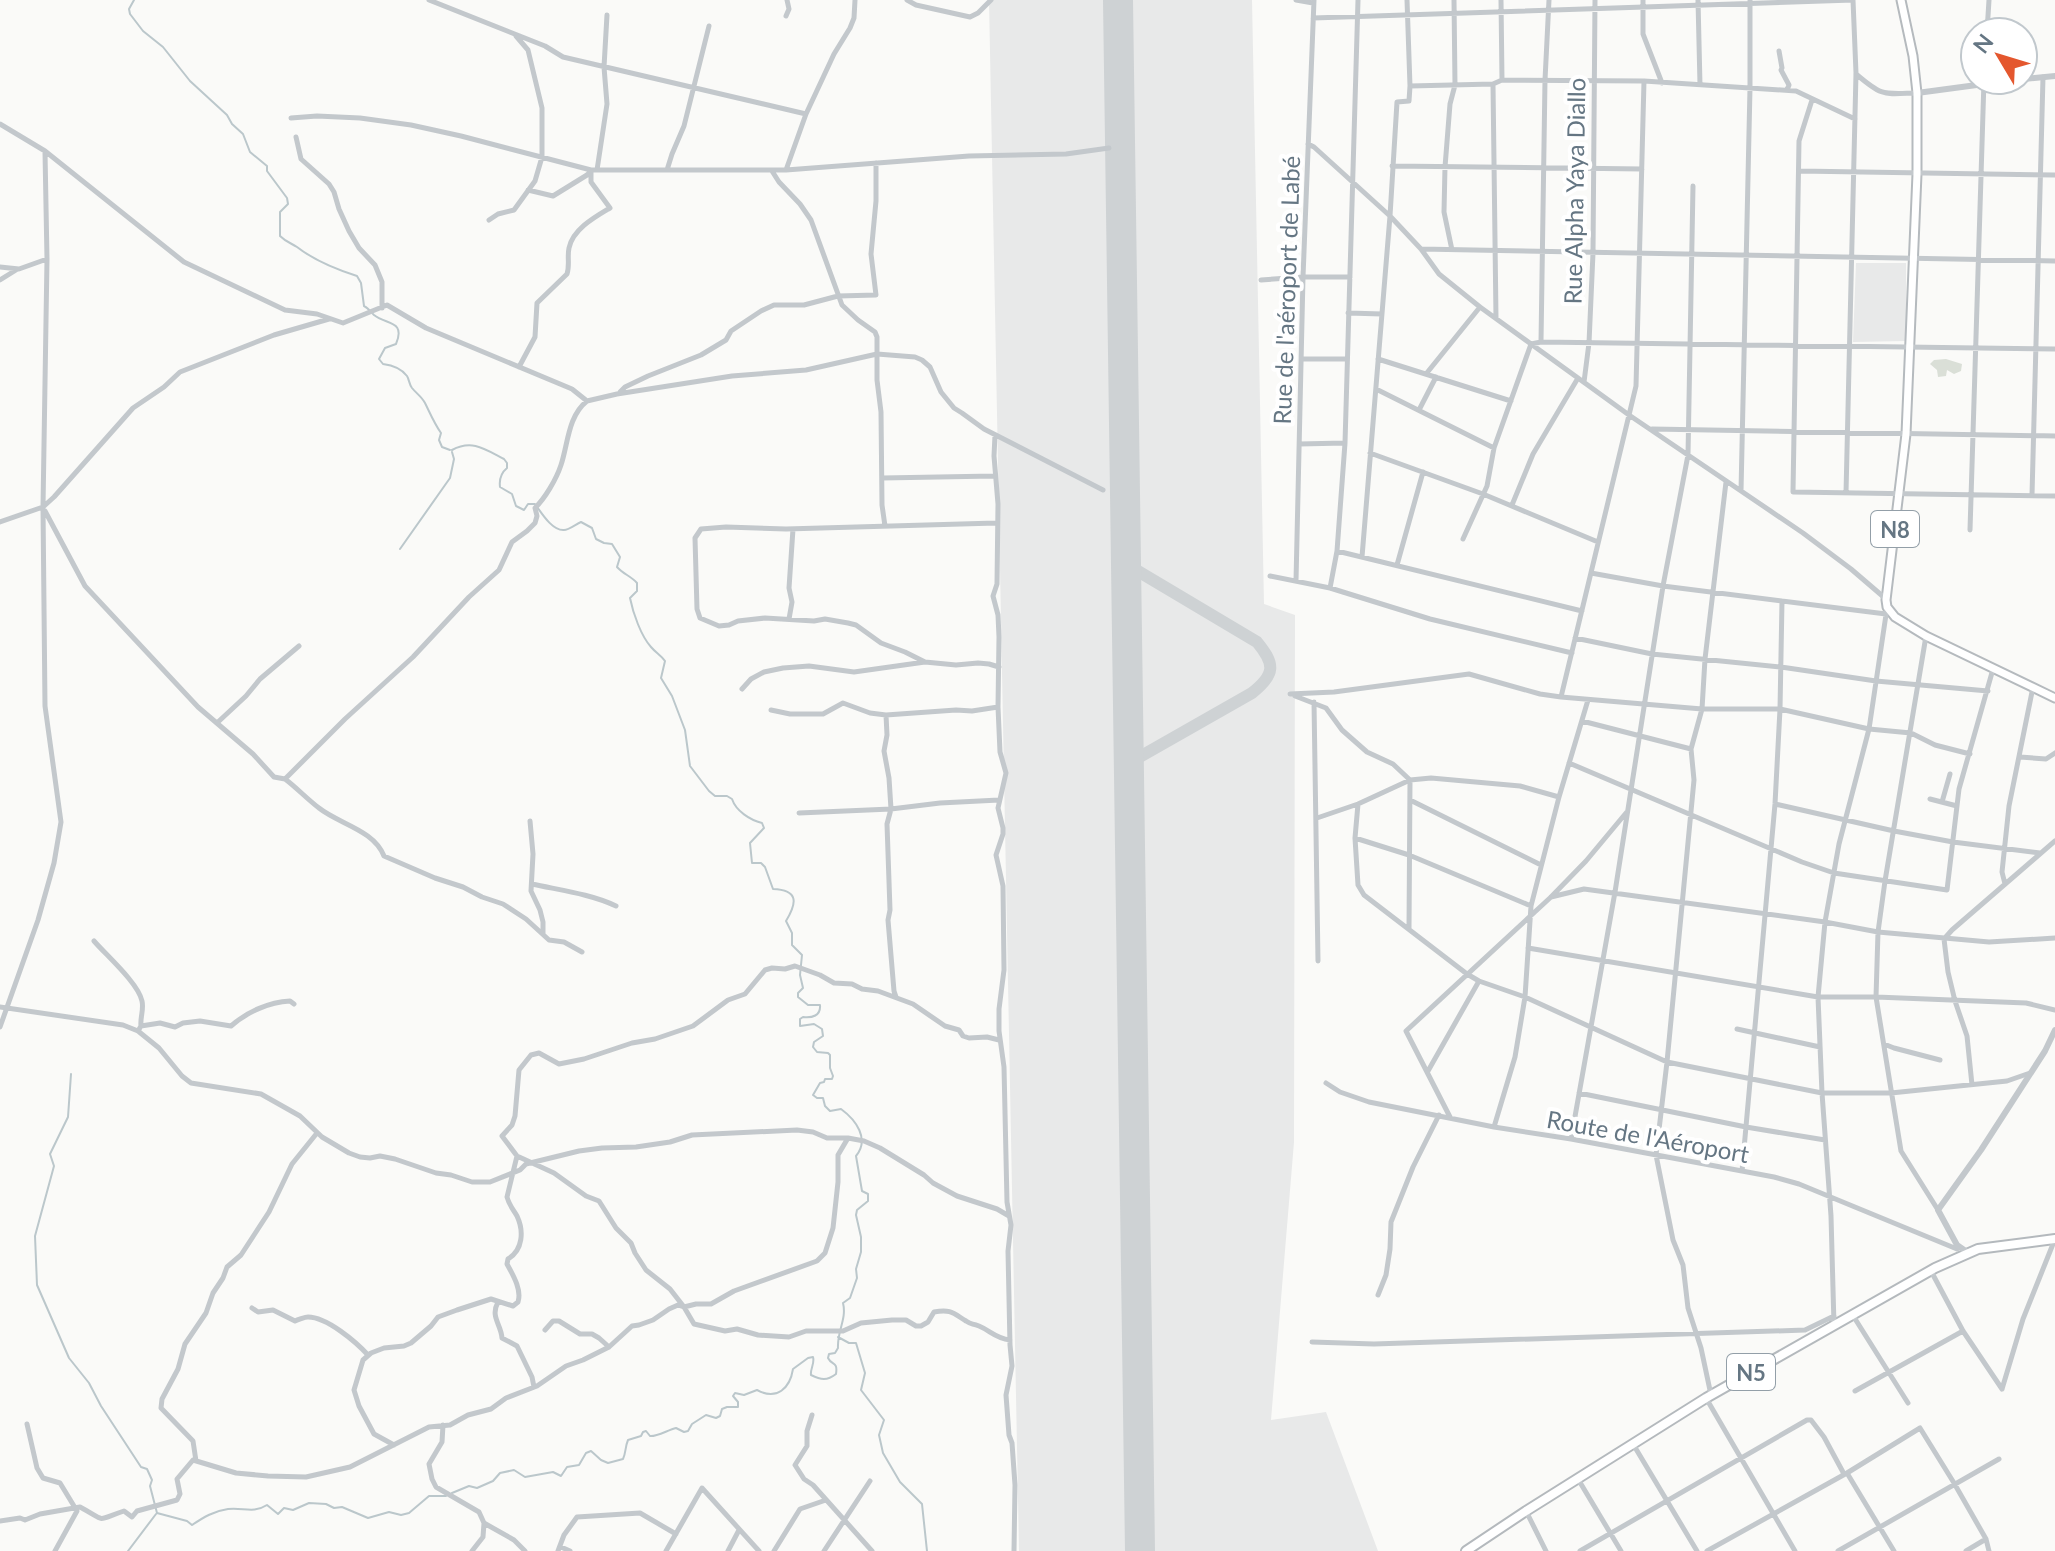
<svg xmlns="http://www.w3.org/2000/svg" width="2055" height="1551" viewBox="0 0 2055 1551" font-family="Lato,sans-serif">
	<rect width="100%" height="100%" fill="#fafaf8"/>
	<path fill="#e8e9e9" d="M989,0H1252L1264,604L1295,615L1294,1142L1271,1420L1326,1412L1378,1551H1019Z
		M1856,263H1906V341L1853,342Z"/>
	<path fill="#dadfd7" d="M1946,359L1962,364L1961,371L1954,374L1947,370L1946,376L1938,377L1937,370L1930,364L1934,360Z"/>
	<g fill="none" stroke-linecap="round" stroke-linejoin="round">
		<path stroke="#bbc7cb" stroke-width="2" d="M134,0L129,9L130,14L143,31L163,47L190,81L227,115L232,124L243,134L250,152L267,166V171L287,198L288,204L280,212V236C286,242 291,243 297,247C315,261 335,269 357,276L361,283L364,306C368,308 371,312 374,315C386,325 406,320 396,344L385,348L379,359L383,364C391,365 401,368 407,376C409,379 409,384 412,388C416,393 422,397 425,403C430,413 434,423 441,433L439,440L442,447L450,450
			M452,450C472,439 485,449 504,459L507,463V468C501,473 499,479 500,487L512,494L516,506L524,510L528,504H535C541,512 552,531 564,530C569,530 576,524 581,522L592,528L596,539L604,543L612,544L620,557L617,567C623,574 631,576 637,583V591L630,598C633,613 641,636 651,647C656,653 661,655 665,661L661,678L672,696L685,730L690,766L709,791L715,796H727L732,799C736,811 750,820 762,823L764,828L750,843L752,863H761L765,867L773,889C799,890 797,903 786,921L792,933V945L802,955L800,975L803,988L798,993V997L808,1005H820C821,1016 812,1018 803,1017L800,1019V1026L814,1024L822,1029L823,1036L814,1042L813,1047L817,1052L828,1053L830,1055V1068L833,1076L832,1079H825L824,1082L820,1083L813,1095L817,1098H823L825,1106L830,1111L841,1109C856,1120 870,1139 856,1156L862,1191L868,1194V1201L857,1210L856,1215L861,1237V1252L856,1269L857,1278L850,1298L843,1303C847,1319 837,1331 838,1348L835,1353L829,1354L828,1358C832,1366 838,1361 836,1374C827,1381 821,1380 811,1375C810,1369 815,1363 813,1357L808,1358L793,1369C790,1388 777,1401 757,1390L744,1395L735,1393L733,1396L738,1402V1407H727L722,1409L720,1416L716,1418L706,1415L692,1424L688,1431L684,1432L676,1428C668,1430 656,1437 650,1436L646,1431L643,1432L641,1436L628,1440C625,1447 626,1453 623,1459L608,1463L601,1460L591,1451L586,1453L579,1465L567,1467L561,1476L553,1472L525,1477L514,1470L500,1473L493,1481L477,1488L469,1486L452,1493
			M400,549L450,478L454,459L452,452
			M71,1074L68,1117L50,1154L54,1166L35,1236L37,1285L69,1358L89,1383L101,1406L141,1467L147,1469L152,1480L150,1486L157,1513L187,1521L192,1525C204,1517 214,1511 228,1509C243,1507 253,1514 267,1505L278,1514L284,1508L293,1510L309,1503L326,1504L334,1508L342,1507L368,1518L389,1512L401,1515L409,1513L429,1496H446
			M838,1337L849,1343H856L865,1373L861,1390L884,1420L879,1435L883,1453L900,1482L922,1504L927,1551
			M128,1551L156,1514"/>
		<path stroke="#ced2d4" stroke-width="12" d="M1126,564L1257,642C1275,664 1276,674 1252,693L1129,763"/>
		<path stroke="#ced2d4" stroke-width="30" d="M1118,0L1140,1551"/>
		<g stroke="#b5babe" stroke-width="11">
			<path id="primary" d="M1901,0L1913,56L1917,93V174L1906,434L1886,600L1887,607L1895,617L1926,636L2055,698"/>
		</g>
		<g stroke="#b4b9bd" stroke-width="12">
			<path id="trunk" d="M1466,1551L1526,1511L1706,1398L1935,1268L1978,1249L2055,1239"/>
		</g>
		<path stroke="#c3c8cc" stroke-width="5" d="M429,0L545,46L563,57L806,114
			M907,0L916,5L970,17L978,13L991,0
			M1296,0L1313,3
			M1501,0L1502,80
			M1643,0V34L1662,83
			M1698,0L1700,85
			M786,16L789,9L787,0
			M1313,18L1853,0
			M1987,32L1989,0
			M1779,51L1782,68L1781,70L1789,85L1787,90
			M1856,74C1883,97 1883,94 1917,93
			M1493,84L1496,318
			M1410,86L1493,84L1502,80L1644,81L1796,91L1855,119
			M1812,100L1799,141L1793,492L2055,496
			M291,118L317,116L360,118L411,125L461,136L591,170H786L969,156L1066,154L1109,148
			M0,124L45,151L184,262L285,310L317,314L343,323L387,305L426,328L572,389L587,401L617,394L732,376L806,370L877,354L915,357L922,360L930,367L941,392L954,408L962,413L984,429L1103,490
			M296,137L301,159L329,184L334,192L339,209L349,231L359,248L375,265L382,282V308
			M1308,144L1314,147L1390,216L1421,249L1439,274L1480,307L1629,415L1803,533L1851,569L1886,599
			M1392,166L1642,169
			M597,170L607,104L604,67L607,15
			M667,170L672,154L684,126L709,26
			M786,170L806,114L834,54L850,28L854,18L855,0
			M772,171L779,182L800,204L811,220L842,305L858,320L875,332L877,337V380L881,412L882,505L885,526
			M1799,171L2055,175
			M528,190L553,196L587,175L591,171
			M489,220L498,214L514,210L535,181L542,157V108L528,50L516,36
			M1421,249L2055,261
			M1452,250L1444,212L1445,167L1450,104L1455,85L1454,0
			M0,267L19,269L47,259
			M0,280L16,270
			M1261,280L1303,277H1350
			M1348,313L1382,314
			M1541,342L1545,80L1549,0
			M1302,359H1346
			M1378,359L1511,401
			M519,367L535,337L537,303L567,274C570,265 567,257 569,248C573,229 595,217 610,208L591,182V170
			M1426,374L1480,307
			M1584,382L1589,343L1593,253L1595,0
			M1376,389L1494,448
			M620,392L625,387L648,376L701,355L726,340L731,331L761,311L774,305H804L838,296L876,295L871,254L876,201V163
			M1419,410L1436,377
			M1652,429L2055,436
			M995,435L994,456L998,504L997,584L993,596L998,615L999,637L998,707L1000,752L1006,773L998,808L1003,828V834L996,855L1003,886L1004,970L999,1009V1031L1004,1067L1007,1202L1011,1225L1008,1251L1010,1345L1012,1366L1006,1395L1009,1435L1012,1443L1015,1485L1014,1551
			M1299,444L1345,443
			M1370,453L1483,494L1598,542
			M882,478L994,476
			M1741,491L1750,88V1
			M1846,493L1856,73L1853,0
			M2032,495L2043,77
			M1512,505L1533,454L1578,378
			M45,511L85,586L198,707L253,754L274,777L285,779L345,719L413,657L469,597L499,570L512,542L527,531L535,523L537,516L535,508C545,498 556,480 561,465C568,444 568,416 587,401
			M0,522L43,507L54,497L133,408L164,387L180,372L274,335L329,319
			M1970,530L1984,80
			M1463,539L1487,486L1494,448L1531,344L1541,342L2055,349
			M1337,551L1582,611
			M1362,557L1390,216L1397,102L1409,101L1410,86L1407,0
			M1397,565L1423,472
			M1591,573L1663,586L1886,614
			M1270,576L1330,588L1430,619L1572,653
			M1296,581L1303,277L1314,0
			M1330,588L1337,551L1345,443L1358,0
			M789,619L792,602L789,588L793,529
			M1926,636L1885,881L1878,932L1876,997L1901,1151L1938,1210
			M1575,638L1652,654L1781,667L1876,681L1988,691
			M925,662L905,652L881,643L856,625L848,623L825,619L814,621L765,618L738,621L729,625L719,626L700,618L697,609L695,538L701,529L726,527L786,529L996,523
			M742,689L751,679L764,672L783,668L809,666L854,672L925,662L956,665L978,663L989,664L999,667
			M1290,694L1334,692L1469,674L1540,694L1561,697L1702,709H1780L1869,729L1911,733L1935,745L1970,754
			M1295,696L1326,708L1342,730L1367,752L1393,764L1410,780L1409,928
			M1561,697L1636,386L1644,81
			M1314,702L1318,961
			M771,710L790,714H823L843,703L870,713L886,715L956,710L972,711L998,707
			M886,715L887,735L884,751L889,778L891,809L887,824L890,910L888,920L894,991L896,997
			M1582,721L1691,749
			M218,722L246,696L260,679L299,646
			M2020,757L2046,759L2055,753
			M1569,763L1802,862L1834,873L1947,890L1959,789L1993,669
			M285,779C297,788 307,799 319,808C339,824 374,830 384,856L435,878L463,887L482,897L503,904L526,919L549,940L564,942L582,952
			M1930,799L1957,806
			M1410,800L1541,865
			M1942,802L1950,774
			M1358,804L1355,838L1358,885L1364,895L1467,974L1479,981L1525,997L1667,1062L1822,1093H1891L2007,1081L2030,1073
			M1775,804L1894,831L1953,842L2040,853
			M799,813L891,809L940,803L999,800
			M1317,818L1358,804L1410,780L1431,778L1520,786L1559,797
			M530,821L533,854L531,891L540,910L543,922V933
			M1355,838L1409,855L1531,906
			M532,884C559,890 591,894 616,906
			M2005,884L2002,872L2009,806L2033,687
			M1551,897L1584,889L1825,922L1878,932L1989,942L2055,938
			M94,941C107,956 138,983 142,1001C144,1010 140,1017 141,1026
			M1528,948L1818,997H1876L2026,1003L2055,1010
			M0,1007L123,1025L138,1031L159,1048L182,1076L191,1083L261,1094L300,1116L322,1137L349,1153L360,1157L370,1158L380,1156L395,1159L436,1173L451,1175L472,1182H490L520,1170L526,1164L579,1151L602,1148L636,1147L670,1142L692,1135L797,1130L813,1132L827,1138H848L864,1141L880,1148L924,1175L933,1183L957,1196L997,1209L1009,1216
			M0,1027L38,920L54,863L61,822L45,706L43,507L47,259L45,152
			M1737,1029L1820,1047
			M138,1031L141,1026L160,1023L175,1027L183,1023L200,1021L231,1026C247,1012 269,1002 290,1001L294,1004
			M1884,1044L1894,1048L1940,1060
			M1428,1071L1479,981
			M1326,1083L1340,1092L1369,1102L1494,1127L1571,1139L1774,1177L1799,1184L1957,1249
			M1972,1085L1967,1036L1955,1001L1948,972L1944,939L1952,930L2055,841
			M1579,1093L1746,1127L1825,1140
			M1450,1117L1406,1031L1551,897L1586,861L1626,813
			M1494,1127L1515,1057L1525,997L1531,906L1559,797L1588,700
			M1571,1139L1615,892L1663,586L1688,455L1693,186
			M517,1156L554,1173L586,1196L599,1201L616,1228L631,1243L635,1253L646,1270L670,1289L684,1307L694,1324L725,1331L737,1329L758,1335L789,1337L806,1331H843L861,1323L892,1320H906L916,1326H921L928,1322L934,1312C951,1309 953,1313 966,1321C972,1325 971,1323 979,1326C991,1331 995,1338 1010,1340
			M1742,1171L1775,804L1780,709L1782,601
			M1931,1271L1963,1331L2002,1389
			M1378,1295L1386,1275L1390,1249L1391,1222L1413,1167L1439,1115
			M498,1302C490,1317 501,1324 502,1338L517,1346L532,1377L534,1387
			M252,1308L258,1312L273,1310L295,1321C297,1320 305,1317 308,1317C327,1317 356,1342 368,1355
			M1852,1314L1908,1403
			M1834,1325L1831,1216L1822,1093L1818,997L1825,922L1839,844L1869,729L1887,608
			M545,1330L553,1321H559L580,1334H592L599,1338L609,1347
			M1312,1342L1374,1344L1805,1330L1834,1316
			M2002,1389L2023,1319L2055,1239
			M1855,1391L1963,1331
			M1711,1395L1701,1348L1688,1308L1683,1265L1673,1240L1656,1155L1667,1062L1694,780L1691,749L1702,709L1705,659L1726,482
			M1706,1398L1795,1551
			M812,1415L807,1431V1446L795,1465L804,1479L813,1485L872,1551
			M27,1424L37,1468L43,1478L60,1483L77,1511L55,1551
			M443,1425L442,1442L429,1464L432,1479L436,1487L479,1512L484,1523L514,1540L525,1551
			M1633,1444L1697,1551
			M394,1445L374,1434L359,1406L354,1390L363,1360L371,1353L384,1348L404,1346L411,1343L431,1326L438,1317L457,1310L491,1299L513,1306L518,1302C522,1290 513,1275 507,1264L508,1259C523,1250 524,1231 517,1216C513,1209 509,1205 507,1197L517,1156L502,1136L512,1125L515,1116L519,1070L531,1055L539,1053L559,1064L584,1059L632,1043L655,1039L693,1026L728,1000L745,994L765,970L772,968L785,969L795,966L820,975L834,983L852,984L862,989L878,991L913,1004L945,1026L959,1030L963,1036L969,1038L987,1037L999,1040
			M196,1461L193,1441L161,1408L162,1399L178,1369L185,1344L206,1313L213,1293L223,1278L227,1267L241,1255L269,1212L292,1164L317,1133
			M1847,1473L1894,1551
			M1578,1479L1621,1551
			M1526,1511L1546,1551
			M0,1521L20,1518L25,1520L40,1514L80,1507C108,1522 94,1521 124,1511L132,1517L137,1511L177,1500L180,1494L177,1479L193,1460L236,1473L268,1476L306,1477L350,1467L429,1427L450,1425L468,1415L491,1409L506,1398L537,1386L566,1366L583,1360L609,1347L632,1326L639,1325L653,1320L669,1309L678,1305L684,1307L696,1304H711L734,1291L817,1261L825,1253L833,1228L838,1182V1155L848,1138
			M561,1547L570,1551
			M472,1551L483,1537L484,1523
			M558,1551L564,1535L577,1517L640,1513L676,1534
			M666,1551L702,1488L759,1551
			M728,1551L739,1530
			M774,1551L800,1509L826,1500
			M824,1551L870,1481
			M1580,1551L1807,1420H1811L1824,1437L1844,1474
			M1707,1551L1847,1473L1920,1428L1954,1483L1986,1539L1989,1551
			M1838,1551L1999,1459
			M1966,1551L1986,1539"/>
		<path stroke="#c3c8cc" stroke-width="6" d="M2023,79L2055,76
			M1917,93L2014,80
			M1967,1252L1957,1245L1938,1210L1981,1150L2045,1051L2055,1030"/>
		<use href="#primary" stroke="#fff" stroke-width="7"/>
		<use href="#trunk" stroke="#fff" stroke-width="8"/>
	</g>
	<g text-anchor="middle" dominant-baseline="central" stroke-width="8" stroke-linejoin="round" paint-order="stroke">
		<g fill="#fff" stroke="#939fa8" stroke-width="2">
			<rect x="1871" y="511" width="48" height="36" rx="6"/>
			<rect x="1727" y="1354" width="48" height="36" rx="6"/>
		</g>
		<g font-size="22" font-weight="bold" fill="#657683">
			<text x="1895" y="529">N8</text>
			<text x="1751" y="1372">N5</text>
		</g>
		<g font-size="24" fill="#657683" stroke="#fff">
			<text transform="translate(1574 191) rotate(-89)">Rue Alpha Yaya Diallo</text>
			<text transform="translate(1286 290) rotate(-88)">Rue de l'aéroport de Labé</text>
			<text transform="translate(1648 1136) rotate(10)">Route de l'Aéroport</text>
		</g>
	</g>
	<g transform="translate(1999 56) rotate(308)"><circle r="38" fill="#ffffff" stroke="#c1c8cd" stroke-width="2"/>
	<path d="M0-6L14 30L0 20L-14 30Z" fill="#e4572e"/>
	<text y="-12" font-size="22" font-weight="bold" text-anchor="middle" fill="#657683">N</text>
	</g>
</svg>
